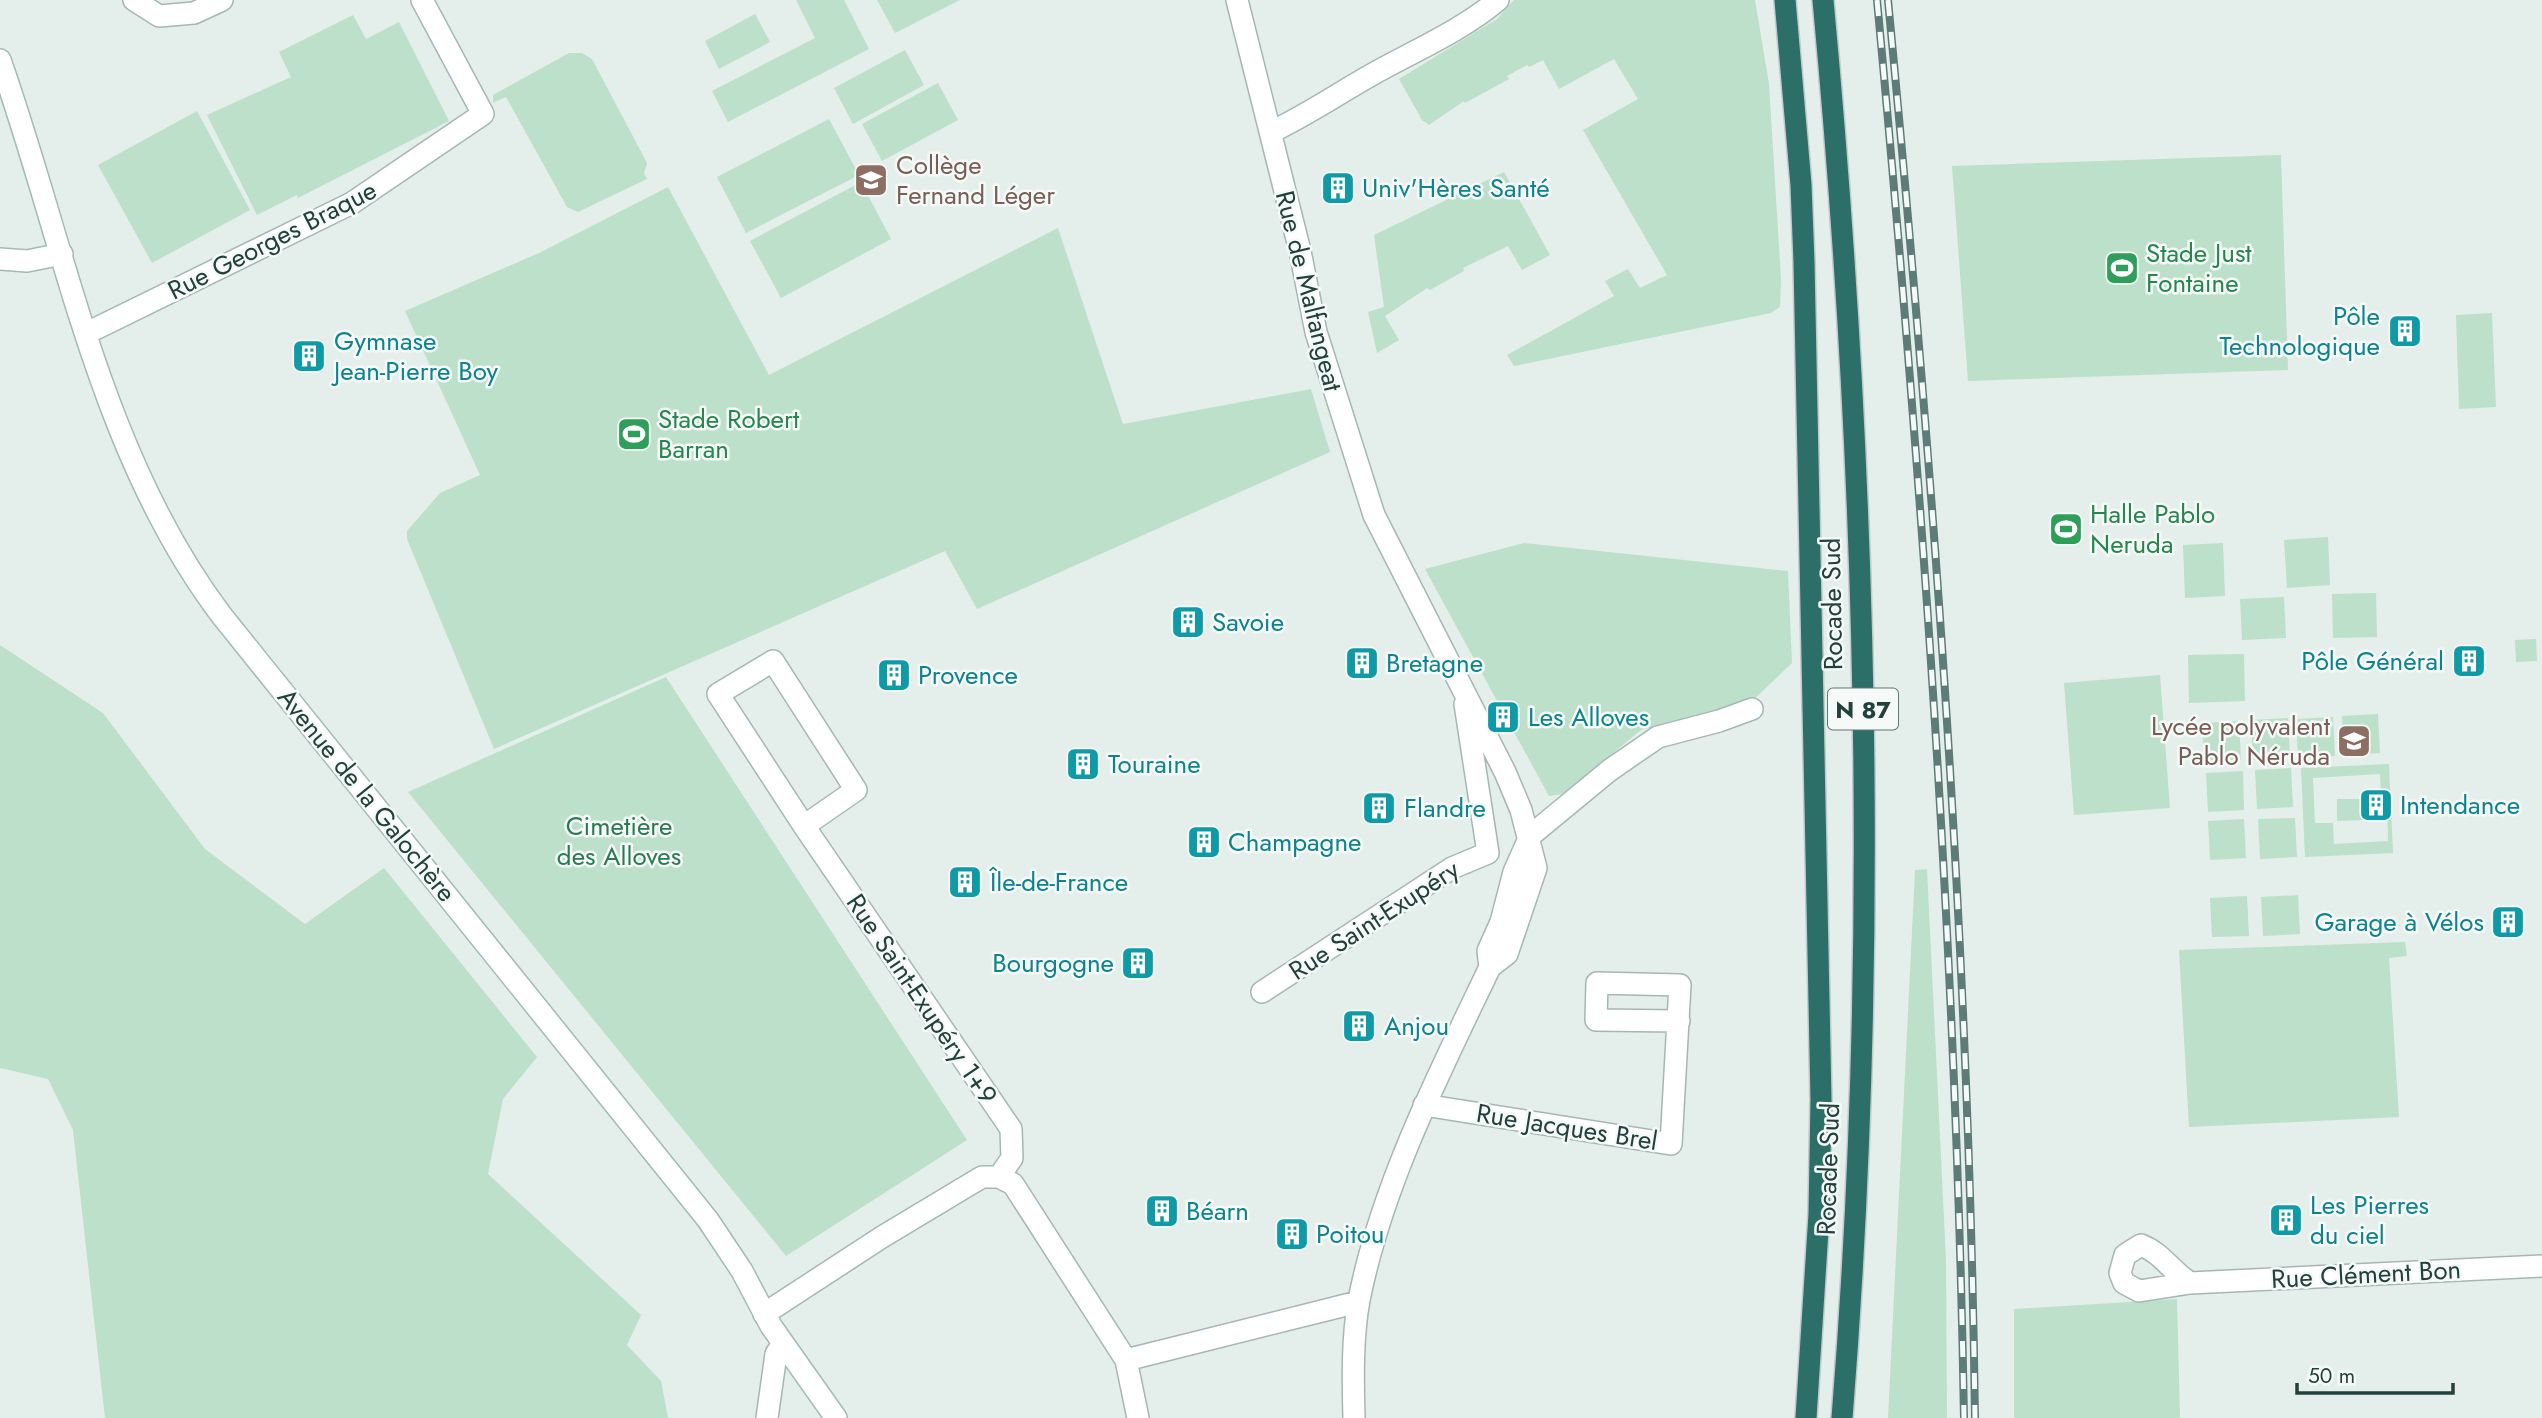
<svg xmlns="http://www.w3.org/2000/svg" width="2542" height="1418" viewBox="0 0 2542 1418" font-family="Jost,sans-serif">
	<rect width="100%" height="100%" fill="#e4eeeb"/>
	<path fill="#bce0ca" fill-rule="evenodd" d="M796,0H844L869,49L728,122L712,91L815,38Z
		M877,0H960L895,33Z
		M1514,0H1755L1769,84L1781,279L1780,307L1771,313L1514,366L1507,355L1614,296L1605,281L1628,269L1640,288L1667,275L1583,130L1638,99L1614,59L1559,89L1543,60L1529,67L1527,65L1507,76L1509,79L1465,103L1464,101L1429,125L1422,120L1399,79L1497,19Z
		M755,14L770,42L719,69L705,41Z
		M353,15L366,39L399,22L449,121L298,198L297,195L257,215L207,115L291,77L279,52Z
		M905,50L924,85L853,124L834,88Z
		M569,53H582L592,59L647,163L644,173L647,179L578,212L567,207L506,97L493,103V95Z
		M938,83L958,120L882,161L862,124Z
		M197,111L250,210L152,263L98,165Z
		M829,119L859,175L746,233L717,177Z
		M2281,155L2288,370L1968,381L1952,166Z
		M1504,172L1550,255L1522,270L1508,246L1463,268L1464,271L1430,290L1427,288L1385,316L1399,340L1377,353L1368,312L1384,307L1374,235Z
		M861,182L891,239L781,298L750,241Z
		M668,187L769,375L1058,228L1123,424L1311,389L1330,452L977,609L945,551L494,749L407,539V531L440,493L480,475L405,311L539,253Z
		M2492,313L2496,407L2459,409L2456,315Z
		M2328,537L2330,585L2287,588L2284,540Z
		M1524,543L1788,571L1792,663L1749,704L1641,730L1563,794L1549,796L1425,569Z
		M2223,543L2225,596L2185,598L2183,545Z
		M2376,593L2377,637L2333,638L2332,594Z
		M2284,597L2286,638L2242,640L2240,599Z
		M2536,639L2537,661L2516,662L2515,640Z
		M0,645L103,713L205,849L305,924L384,868L537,1057L503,1099L488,1174L641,1315L627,1345L661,1381L668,1418H105L73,1130L48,1079L0,1068Z
		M2244,654L2245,701L2189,703L2188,655Z
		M2160,675L2170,808L2074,815L2064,683Z
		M666,677L967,1140L786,1256L408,792Z
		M2378,714L2380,753L2344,755L2342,716Z
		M2333,717L2335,756L2298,758L2296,719Z
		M2288,718L2290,758L2253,760L2251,720Z
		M2239,721L2241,760L2204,762L2202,723Z
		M2389,764L2393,853L2305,857L2301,768ZM2380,774L2381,796H2387L2388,841L2334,844L2333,823H2315L2313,778Z
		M2291,768L2293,807L2257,809L2255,770Z
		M2243,771L2244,810L2208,812L2206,773Z
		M2337,799H2364L2365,820L2337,821Z
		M2295,818L2297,857L2260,859L2258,819Z
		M2244,819L2246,858L2210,860L2208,821Z
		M1927,869L1946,1260L1947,1418H1888L1915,870Z
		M2298,895L2300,934L2263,936L2261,897Z
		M2247,896L2249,936L2212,937L2210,898Z
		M2405,942L2407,956L2389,958L2399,1117L2189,1127L2179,950Z
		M2177,1299L2180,1418H2014V1309Z"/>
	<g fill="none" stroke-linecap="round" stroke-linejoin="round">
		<g stroke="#a6b7b3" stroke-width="24">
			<path id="street" d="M134,0L159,16L194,13L222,0
				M1237,0L1300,251L1316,332L1374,515L1505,772L1521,810L1536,868L1507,954L1490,967C1439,1074 1382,1184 1359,1300C1352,1338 1353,1380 1354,1418
				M1271,132C1307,115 1339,93 1373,74C1416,50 1461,31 1498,0
				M87,333L352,203L483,114L422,0
				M804,826L856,790L773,661L718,694L804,826L1011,1129L1012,1158L999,1177
				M1490,967L1488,951L1501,922L1514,872L1530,836L1610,770L1658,737L1719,721L1752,709
				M1262,992L1452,868L1488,853L1465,704
				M1424,1105L1671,1144L1680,985L1597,983L1596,1020L1679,1021
				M2190,1283C2171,1271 2162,1253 2141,1245L2125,1255L2120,1273L2124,1283L2139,1291L2190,1283L2542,1266
				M764,1314L882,1237L982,1177H999L1013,1184L1126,1360L1358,1302
				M1126,1360L1138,1418
				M767,1418L776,1354L783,1344"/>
		</g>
		<g stroke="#a2bbb4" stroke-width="24">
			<path id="secondary" d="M0,60C66,247 100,455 222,616L708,1220L742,1271L771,1326L836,1418
				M0,259L27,261L62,254"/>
		</g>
		<g stroke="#c1cac8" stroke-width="24">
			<path id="highway" d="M1785,0L1801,185L1804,262L1821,1100L1819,1214L1806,1418
				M1823,0C1867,470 1880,947 1842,1418"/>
		</g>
		<use href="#street" stroke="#fff" stroke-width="21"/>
		<use href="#secondary" stroke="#fff" stroke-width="21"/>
		<use href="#highway" stroke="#2c6f68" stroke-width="21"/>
		<g stroke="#5d7c77" stroke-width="8">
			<path id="rail" d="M1877,0C1921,472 1956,944 1964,1418
				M1888,0C1933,472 1969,944 1975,1418"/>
		</g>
		<use href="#rail" stroke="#f5faf8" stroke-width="5" stroke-dasharray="16" stroke-linecap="butt"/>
	</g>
	<defs>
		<g id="school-square" transform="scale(1.75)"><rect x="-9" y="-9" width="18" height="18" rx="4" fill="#8d6e63" stroke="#f5faf8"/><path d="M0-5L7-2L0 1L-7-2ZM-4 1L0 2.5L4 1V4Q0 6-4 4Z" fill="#fff"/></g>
		<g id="building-square" transform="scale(1.75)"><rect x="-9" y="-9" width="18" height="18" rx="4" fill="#0f9aa8" stroke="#f5faf8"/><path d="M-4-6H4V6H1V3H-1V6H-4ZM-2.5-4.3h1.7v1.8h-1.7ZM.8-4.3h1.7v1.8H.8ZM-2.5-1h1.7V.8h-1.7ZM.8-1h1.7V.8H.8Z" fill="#fff"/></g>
		<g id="stadium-square" transform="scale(1.75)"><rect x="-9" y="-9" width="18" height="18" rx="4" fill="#2e9e5b" stroke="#f5faf8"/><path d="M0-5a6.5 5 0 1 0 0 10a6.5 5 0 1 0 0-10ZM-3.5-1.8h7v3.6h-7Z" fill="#fff"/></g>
	</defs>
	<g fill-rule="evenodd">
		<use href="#school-square" x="871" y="180"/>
		<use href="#building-square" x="1338" y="188"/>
		<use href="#stadium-square" x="2122" y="268"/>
		<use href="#building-square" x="2405" y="331"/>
		<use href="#building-square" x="309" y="356"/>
		<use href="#stadium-square" x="634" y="434"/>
		<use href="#stadium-square" x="2066" y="529"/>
		<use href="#building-square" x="1188" y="622"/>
		<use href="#building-square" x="2469" y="661"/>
		<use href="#building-square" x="1362" y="663"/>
		<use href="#building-square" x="894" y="675"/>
		<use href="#building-square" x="1503" y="717"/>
		<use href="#school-square" x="2354" y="741"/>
		<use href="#building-square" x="1083" y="764"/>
		<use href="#building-square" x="2376" y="805"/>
		<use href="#building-square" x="1379" y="808"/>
		<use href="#building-square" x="1204" y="842"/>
		<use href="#building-square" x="965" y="882"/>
		<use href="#building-square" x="2508" y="922"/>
		<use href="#building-square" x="1138" y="963"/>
		<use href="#building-square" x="1359" y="1026"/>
		<use href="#building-square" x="1162" y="1211"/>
		<use href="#building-square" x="2286" y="1220"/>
		<use href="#building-square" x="1292" y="1234"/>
	</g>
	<g text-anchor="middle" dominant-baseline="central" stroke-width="5" stroke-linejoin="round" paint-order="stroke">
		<rect fill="#f5faf8" stroke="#617874" stroke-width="2" x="1828" y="688.5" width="70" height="41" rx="5"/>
		<g font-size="24" font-weight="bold" fill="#22413c">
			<text x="1863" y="709">N 87</text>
		</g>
		<g font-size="26" fill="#785e54" stroke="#f5faf8" text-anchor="start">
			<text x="896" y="165">Collège<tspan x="896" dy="30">Fernand Léger</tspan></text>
			<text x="2330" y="726" text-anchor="end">Lycée polyvalent<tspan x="2330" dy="30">Pablo Néruda</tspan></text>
		</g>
		<g font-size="26" fill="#0d838f" stroke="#f5faf8" text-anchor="start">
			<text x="1362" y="188">Univ'Hères Santé</text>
			<text x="2380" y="316" text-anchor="end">Pôle<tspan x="2380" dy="30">Technologique</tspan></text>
			<text x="334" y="341">Gymnase<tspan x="334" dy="30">Jean-Pierre Boy</tspan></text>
			<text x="1212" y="622">Savoie</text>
			<text x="2444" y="661" text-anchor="end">Pôle Général</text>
			<text x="1386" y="663">Bretagne</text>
			<text x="918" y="675">Provence</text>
			<text x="1528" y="717">Les Alloves</text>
			<text x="1108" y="764">Touraine</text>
			<text x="2400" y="805">Intendance</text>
			<text x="1404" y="808">Flandre</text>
			<text x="1228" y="842">Champagne</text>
			<text x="990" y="882">Île-de-France</text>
			<text x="2484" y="922" text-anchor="end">Garage à Vélos</text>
			<text x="1114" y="963" text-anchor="end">Bourgogne</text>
			<text x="1384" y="1026">Anjou</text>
			<text x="2310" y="1205">Les Pierres<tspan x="2310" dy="30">du ciel</tspan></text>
			<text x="1186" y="1211">Béarn</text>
			<text x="1316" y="1234">Poitou</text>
		</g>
		<g font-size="26" fill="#22413c" stroke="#f5faf8">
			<text transform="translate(272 240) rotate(-27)">Rue Georges Braque</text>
			<text transform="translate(1309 291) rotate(76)">Rue de Malfangeat</text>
			<text transform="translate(1832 604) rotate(-91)">Rocade Sud</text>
			<text transform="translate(367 795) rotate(51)">Avenue de la Galochère</text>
			<text transform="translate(1374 920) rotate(-33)">Rue Saint-Exupéry</text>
			<text transform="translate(922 999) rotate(56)">Rue Saint-Exupéry 1+9</text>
			<text transform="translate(1567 1127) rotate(9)">Rue Jacques Brel</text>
			<text transform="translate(1828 1169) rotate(-88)">Rocade Sud</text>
			<text transform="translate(2366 1274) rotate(-3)">Rue Clément Bon</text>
		</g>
		<g font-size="26" fill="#27864d" stroke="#f5faf8" text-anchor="start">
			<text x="2146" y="253">Stade Just<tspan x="2146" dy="30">Fontaine</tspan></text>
			<text x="658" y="419">Stade Robert<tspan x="658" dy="30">Barran</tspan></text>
			<text x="2090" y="514">Halle Pablo<tspan x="2090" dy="30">Neruda</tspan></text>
		</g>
		<g font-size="26" fill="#2a7a51" stroke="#f5faf8">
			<text x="619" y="826">Cimetière<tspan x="619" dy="30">des Alloves</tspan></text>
		</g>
	</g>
	<path d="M2297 1383v10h156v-10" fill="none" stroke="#22413c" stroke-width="3.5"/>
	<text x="2308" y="1383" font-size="21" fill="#22413c" stroke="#f5faf8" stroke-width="5" paint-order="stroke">50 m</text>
</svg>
